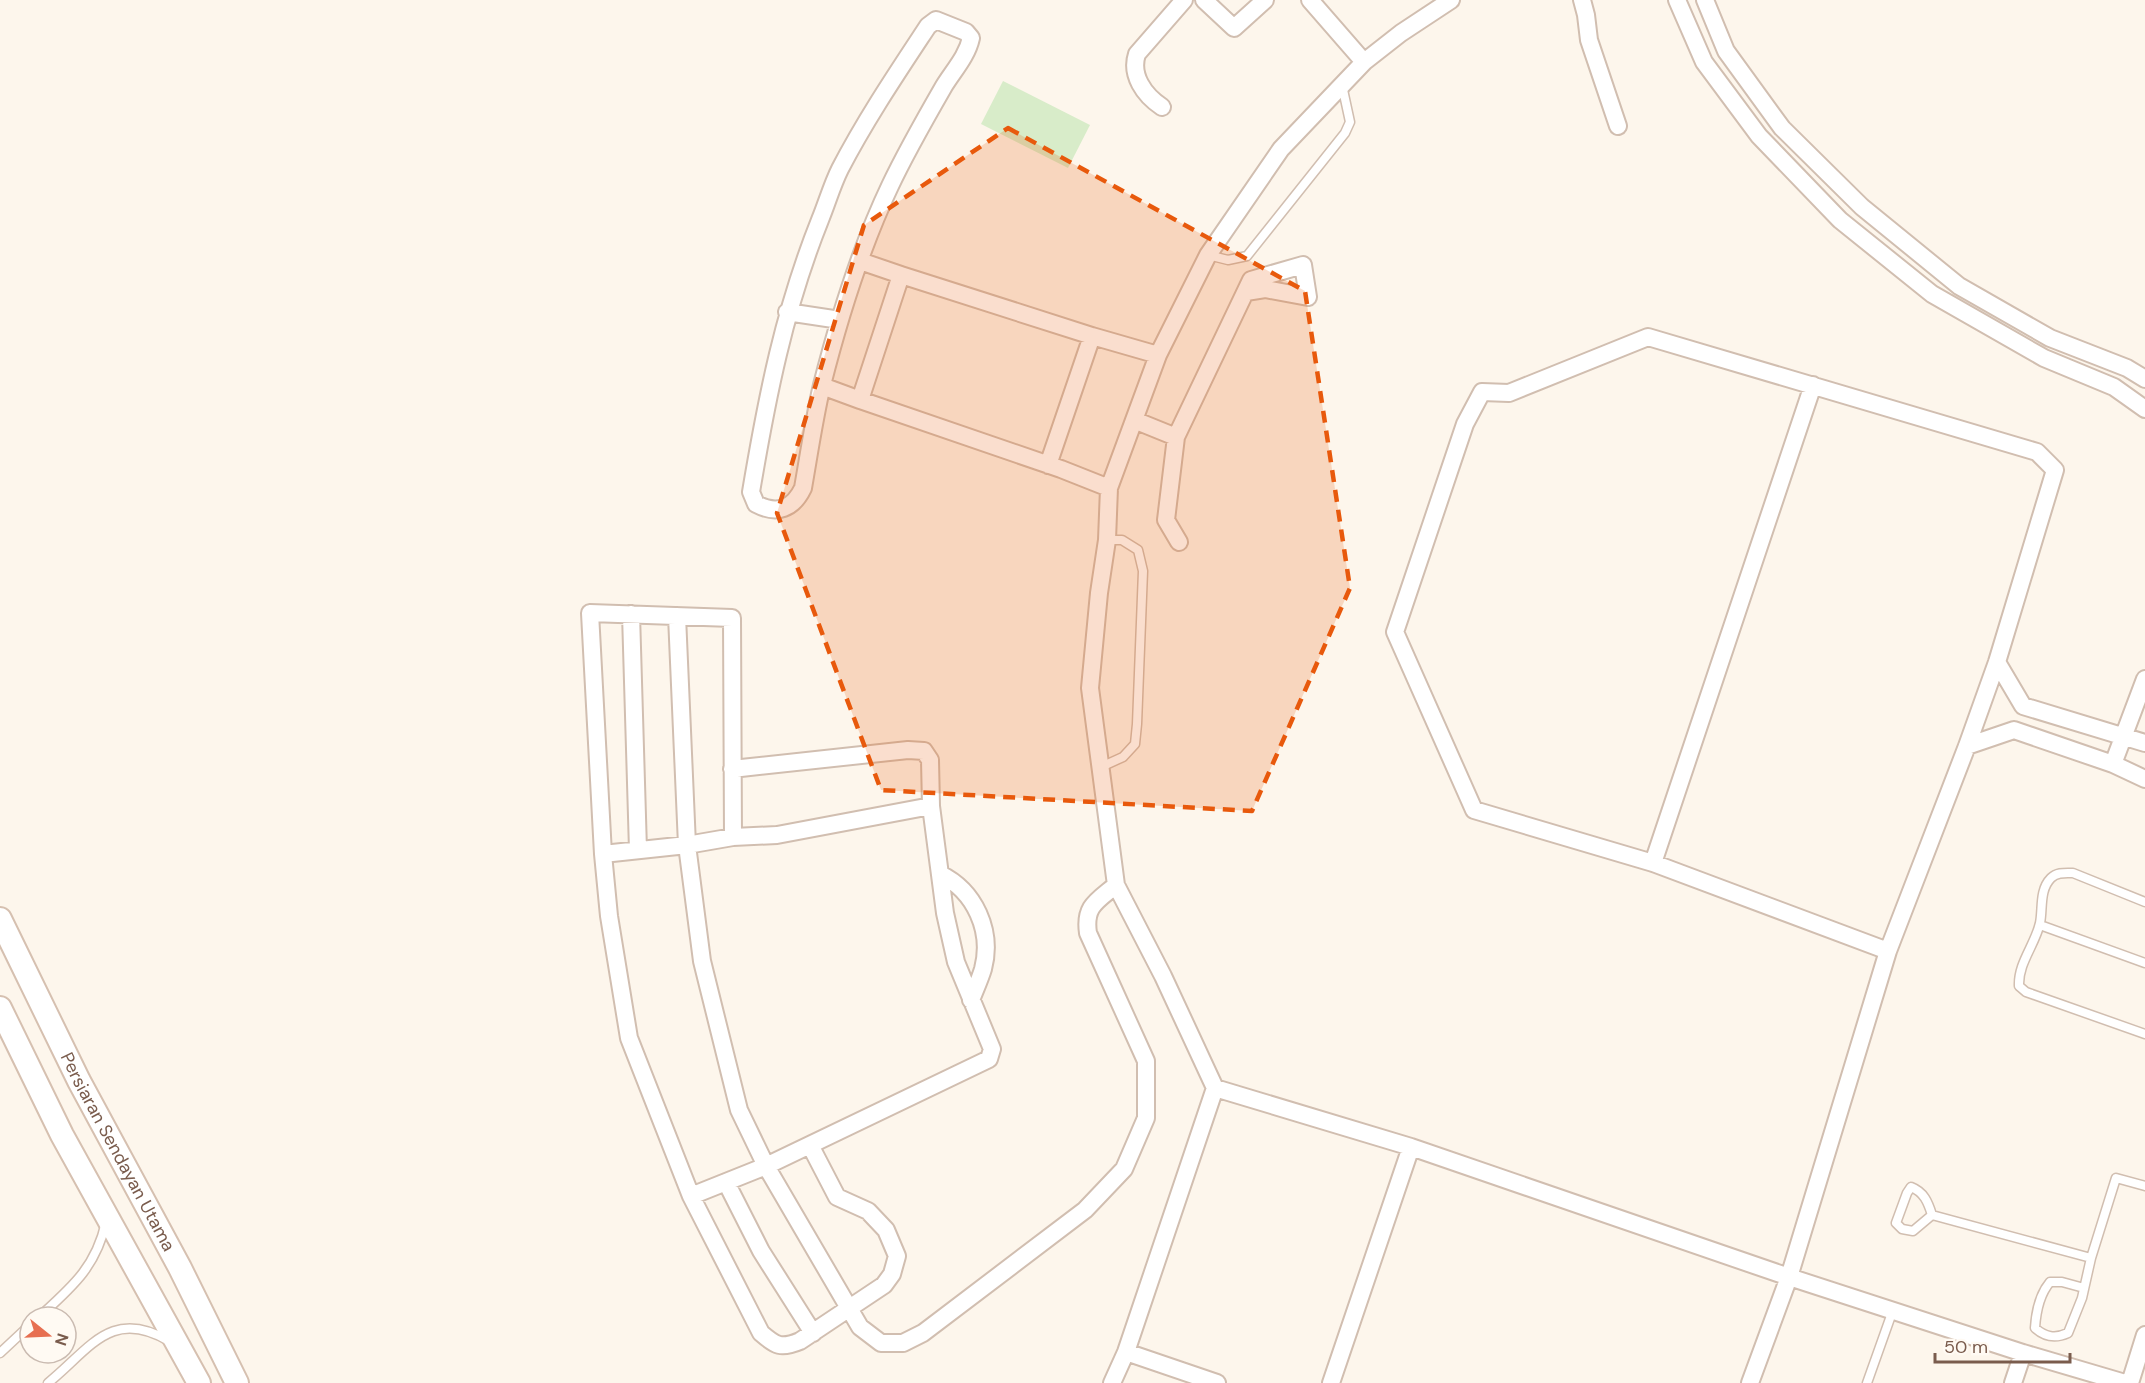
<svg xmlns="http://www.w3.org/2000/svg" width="2145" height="1383" viewBox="0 0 2145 1383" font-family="'DM Sans',sans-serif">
	<rect width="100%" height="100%" fill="#fdf6ec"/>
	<path fill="#d8ecc9" d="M1003,81L1090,125L1068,168L981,124Z"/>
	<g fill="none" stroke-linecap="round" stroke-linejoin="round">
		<g stroke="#d1beb0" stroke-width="11">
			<path id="service" d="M1208,255L1228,260L1247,256L1345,133L1350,122L1342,85
				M1101,767L1123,757L1135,744L1137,724L1143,571L1138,550L1122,540H1107
				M2145,902L2073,873C2065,873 2057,872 2051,878C2039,890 2043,909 2040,923C2035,945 2018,963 2019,986L2026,992L2145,1034
				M2040,925L2145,963
				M1932,1215L1913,1231L1902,1229L1896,1223L1907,1193L1911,1187C1924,1192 1928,1202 1932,1215L2091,1258
				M2084,1288L2062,1282H2050C2039,1295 2036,1312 2035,1328C2045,1337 2055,1339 2068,1333L2082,1298L2091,1258L2116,1178L2145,1186
				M39,1317C72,1287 96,1267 106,1222
				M0,1353L30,1325
				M48,1383C90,1349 111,1307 169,1341
				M1867,1383L1893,1310"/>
		</g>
		<g stroke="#d1beb0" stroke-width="20">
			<path id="minor" d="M1204,0L1234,28L1265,0
				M1310,0L1364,62
				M1451,0L1401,33L1364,62L1281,149L1208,255L1158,355L1109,488L1107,540L1099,593L1090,688L1116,885L1163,976L1215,1088L1411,1147L1789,1277L1888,951
				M1582,0L1586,15L1589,40L1618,126
				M1677,0L1704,62L1759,136L1840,220L1932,294L2044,358L2114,387L2145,409
				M1705,0L1726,51L1782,128L1862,207L1959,286L2050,338L2127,368L2145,379
				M936,20L966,32L971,38C967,56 954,70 944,86C925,119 906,152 890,186C860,249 839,318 822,385C814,419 809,454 803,488C793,509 777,515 756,504L751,492C767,397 784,310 820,220C827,203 832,185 840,169C866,119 897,73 928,26Z
				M1162,107C1144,95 1130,75 1137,54L1184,0
				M860,261L901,275
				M787,312L840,320
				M1648,337L2037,452L2055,470L1997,662L1967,746L1888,951L1653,863L1474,810L1395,632L1465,424L1482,392L1509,393Z
				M822,386L860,400
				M1134,420L1176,437L1166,520L1179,542
				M1176,437L1251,280L1303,265L1308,297L1265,289L1246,292
				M1048,465L1092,336
				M1109,488L1061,469L860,400L901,275L1092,336L1158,355
				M631,614L638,850
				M677,616L687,845L702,961L739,1110L766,1166L860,1327L881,1343H903L923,1333L1085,1210L1124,1169L1146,1118V1061L1088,933C1084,906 1097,901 1116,885
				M1997,662L2023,706L2145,743
				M1967,746L2014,730L2113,764L2145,779
				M2113,764L2145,679
				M603,854L590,613L732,618L733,837
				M1653,863L1813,385
				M940,874C975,891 993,931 983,969C980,979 975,990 971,1000
				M810,1145L837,1197L868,1211L886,1230L897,1256L892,1274L884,1285L800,1341C781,1349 776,1346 761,1333L691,1196L629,1038L609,916L603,854L687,845L733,837L777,835L931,806
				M726,1182L761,1251L813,1333
				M691,1196L766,1166L989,1059L992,1049L956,962L945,913L931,806L930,760L924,751L908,750L732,769
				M1126,1352L1217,1383
				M1112,1383L1126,1352L1215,1088
				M1331,1383L1411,1147
				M1750,1383L1789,1277L2023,1353L2125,1383
				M2013,1383L2023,1353
				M2130,1383L2145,1335"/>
		</g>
		<g stroke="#d6c0b0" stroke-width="26">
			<g id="secondary">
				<path id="s1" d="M0,919L79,1081L180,1268L237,1383"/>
				<path d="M0,1008L62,1135L199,1383"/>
			</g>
		</g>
		<use href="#service" stroke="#fff" stroke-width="8"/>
		<use href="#minor" stroke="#fff" stroke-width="16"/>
		<use href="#secondary" stroke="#fff" stroke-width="22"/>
	</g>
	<path fill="#e8590c" fill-opacity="0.2" stroke="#e8590c" stroke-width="4.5" stroke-dasharray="12 8" stroke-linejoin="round" d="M1008,128L1305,291L1350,588L1252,811L881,790L777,513L864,225Z"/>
	<g text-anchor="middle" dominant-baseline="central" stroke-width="4.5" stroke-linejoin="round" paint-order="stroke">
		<g font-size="18" fill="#7a5c4d" stroke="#fffaf3">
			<text stroke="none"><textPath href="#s1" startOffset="261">Persiaran Sendayan Utama</textPath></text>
		</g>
	</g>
	<g transform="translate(48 1335) rotate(108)"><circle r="28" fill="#fffaf3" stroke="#cabbb1" stroke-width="1.5"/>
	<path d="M0-4.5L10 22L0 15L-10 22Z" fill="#e76f51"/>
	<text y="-9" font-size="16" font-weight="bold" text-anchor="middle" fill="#7a5c4d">N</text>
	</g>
	<path d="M1935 1353v9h135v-9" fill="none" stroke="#7a5c4d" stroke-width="3"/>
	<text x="1944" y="1353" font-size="18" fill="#7a5c4d" stroke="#fffaf3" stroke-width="4.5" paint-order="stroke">50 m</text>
</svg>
